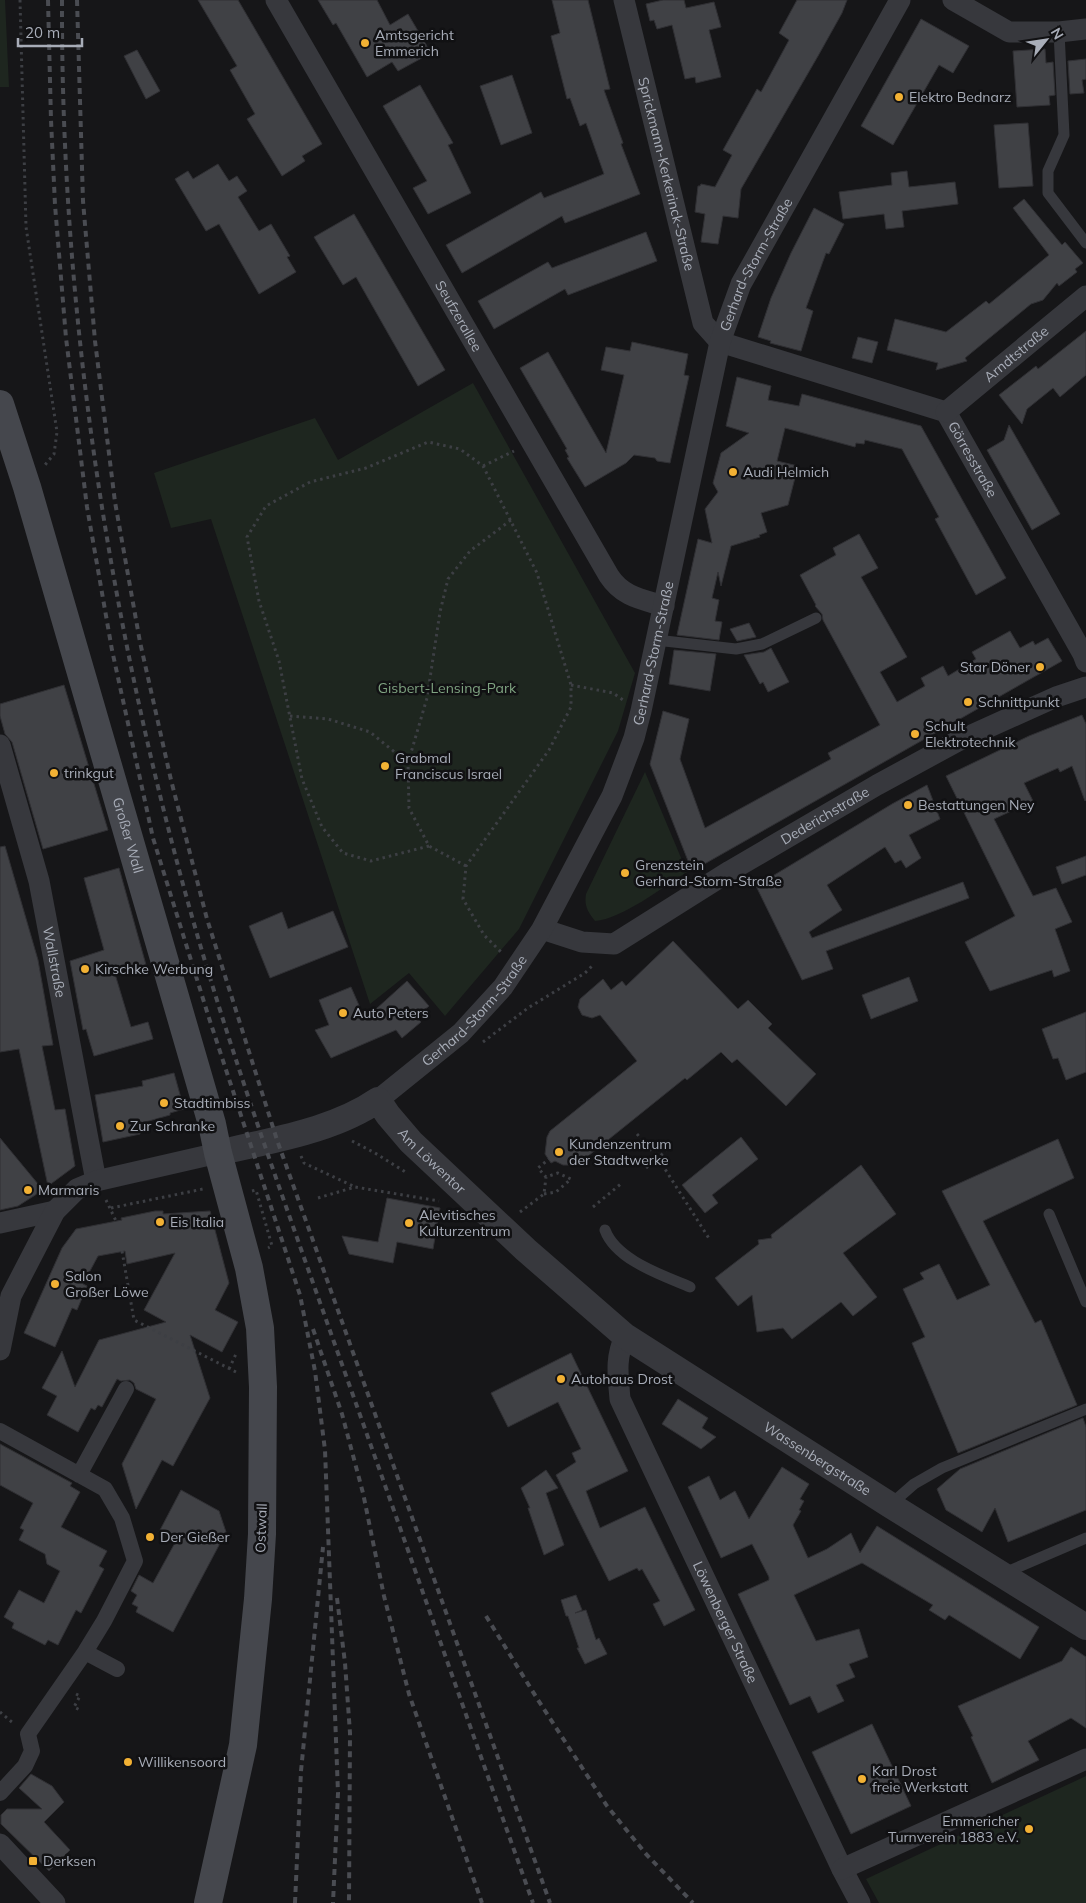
<svg xmlns="http://www.w3.org/2000/svg" width="1086" height="1903" viewBox="0 0 1086 1903" font-family="Mulish,sans-serif">
	<rect width="100%" height="100%" fill="#161618"/>
	<path fill="#1e261f" d="M0,0H5L9,87H0Z
		M473,383L635,673L618,731L519,929L445,1016L409,973L370,1004L211,519L171,528L154,473L315,418L338,460Z
		M645,772L687,872C663,887 622,919 595,921C588,912 584,906 586,894Z
		M1086,1776V1903H879L866,1879Z"/>
	<path fill="#404145" stroke="#303034" d="M198,0H238L322,144L302,156L305,161L302,163L282,176L247,119L255,114L230,70L237,66Z
		M318,0H377L390,25L408,14L431,53L398,71L392,62L367,77L336,23L333,25Z
		M552,0H588L610,89L604,90L623,143L621,144L640,194L565,223L562,216L462,273L446,245L541,192L544,198L604,174L586,123L580,126L570,98L567,99L551,36L560,33Z
		M663,0H684L686,8L714,2L721,27L709,30L721,77L696,83L695,77L685,79L672,25L657,29L654,20L650,21L646,4Z
		M797,0H847L842,13L818,56L741,189L738,218L723,216L718,244L701,242L705,214L695,212L698,186H700L701,184L715,187L732,155L723,150L757,89L761,92L789,40L779,33Z
		M921,19L969,46L953,73L939,65L893,145L861,126Z
		M1045,49L1046,63L1053,62L1055,95L1049,96L1050,105L1017,107L1013,51Z
		M137,50L160,91L146,99L124,56Z
		M1086,59V79L1082,80L1084,93L1070,94L1068,61Z
		M512,75L532,133L501,145L480,86Z
		M420,85L453,143L448,145L471,193L428,214L413,188L427,181L383,106Z
		M1028,123L1033,186L999,188L994,125Z
		M218,164L229,181L237,176L247,191L238,197L259,231L271,224L290,256L287,257L296,272L259,294L219,224L206,231L175,179L188,171L193,179Z
		M907,171L909,187L955,182L958,204L902,211L904,227L886,229L884,214L843,219L839,192L892,185L891,173Z
		M1024,199L1062,245L1065,242L1083,263L1075,269L1077,272L1059,286L1057,283L1043,300L1031,304L965,358L967,361L936,370L938,363L887,350L895,319L946,332L986,301L989,304L1049,255L1013,208Z
		M814,208L844,224L829,254L826,253L806,308L813,311L801,351L770,343L771,341L758,337L771,298L791,253Z
		M354,214L445,370L418,386L356,277L343,285L314,237Z
		M646,232L657,261L568,295L565,289L494,329L478,301L548,262L552,268Z
		M1086,331V375L1060,397L1053,388L1027,409L1022,424L999,395L1036,366L1038,369Z
		M858,337L878,342L872,363L852,358Z
		M632,342L688,354L684,375L689,376L670,463L657,461L655,458L634,455L626,463L585,487L567,458L569,457L565,450L567,449L520,368L548,352L606,453L624,375L601,370L606,347L630,351Z
		M737,377L771,386L768,400L799,406L802,394L921,426L1006,578L976,595L935,519L939,517L902,449L865,440L864,444L856,443L855,447L785,428L777,461L798,466L788,505L761,513L767,532L759,535L760,537L731,546L721,586L718,572L712,598L719,600L715,621L722,622L719,640L677,635L698,539L712,543L705,509L718,492L713,483L721,453L749,433L726,426Z
		M1009,425L1060,514L1032,530L987,450L1004,440Z
		M859,534L878,568L861,577L907,657L880,672L897,702L925,686L921,678L943,666L948,676L976,659L972,652L1010,631L1020,648L1033,641L1035,645L1048,638L1062,661L692,871L650,764L663,711L689,719L680,759L705,828L831,759L828,753L880,725L823,620L822,614L815,606L816,605L800,575L836,555L833,548Z
		M749,623L756,637L737,641L730,629Z
		M771,648L789,682L768,692L763,682L760,684L744,655L764,652Z
		M674,650L716,654L710,691L669,684Z
		M64,685L108,830L43,849L12,742L5,734L0,716V704Z
		M1082,715L1086,724V800L1085,801L1072,766L1060,772L1058,768L1024,783L1033,801L994,819L1033,896L1056,888L1072,922L1055,929L1070,971L1054,977L1052,970L990,991L965,942L1015,916L946,776L1029,736Z
		M927,785L940,819L909,835L921,858L906,868L901,860L895,863L885,847L827,885L842,910L809,932L812,938L963,882L969,898L826,951L833,969L802,980L756,886L892,804Z
		M5,846L38,960L53,1045L42,1046L55,1110L65,1109L75,1166L48,1186L19,1049L0,1052V847Z
		M1086,856V875L1062,884L1056,867Z
		M119,868L146,965L115,974L131,1027L148,1022L153,1039L94,1056L86,1029L83,1030L70,961L104,950L84,878Z
		M333,911L348,947L270,978L249,926L282,912L288,929Z
		M673,941L738,1009L748,1000L772,1024L768,1028L816,1074L786,1106L737,1059L732,1063L721,1052L687,1080L685,1078L583,1160L569,1165H563L555,1161L551,1163L545,1154L547,1137L550,1131L637,1061L600,1015L592,1018L582,1015L578,1007L580,999L603,979L611,990L622,981L626,986Z
		M909,977L918,1001L871,1019L862,995Z
		M407,981L429,1006L416,1017L421,1022L402,1038L396,1030L331,1058L315,1030L329,1025L319,1000L351,987L365,1019Z
		M1086,1012V1072L1066,1080L1058,1058L1053,1059L1042,1029Z
		M174,1073L184,1109L170,1113V1115L138,1124L140,1134L103,1142L95,1095L143,1086L142,1081Z
		M741,1137L758,1159L712,1195L718,1203L705,1213L682,1185Z
		M0,1138L43,1190L18,1206L0,1210Z
		M1058,1139L1074,1178L983,1221L1035,1323L1041,1320L1077,1405L958,1453L912,1343L925,1337L903,1289L924,1279L920,1273L939,1264L957,1300L990,1285L942,1191Z
		M861,1165L896,1214L843,1253L877,1297L853,1316L841,1302L792,1339L783,1328L757,1332L752,1295L738,1306L715,1278L759,1244L758,1240L772,1238L771,1235Z
		M387,1198L440,1208L433,1249L397,1242L393,1263L349,1254L342,1236L378,1242Z
		M155,1211H163V1214L210,1211L229,1283L215,1310L238,1322L222,1352L190,1335L210,1398L173,1466L162,1460L136,1509L122,1464L156,1399L136,1389L134,1383L130,1380L121,1381L117,1379L102,1407L98,1405L95,1410L91,1408L78,1432L47,1415L57,1396L42,1388L62,1351L75,1387L99,1340L166,1322L144,1310L175,1253L127,1264L125,1251L98,1256L83,1284L87,1286L77,1310L72,1308L55,1347L24,1333L62,1248L76,1229L122,1220L121,1218Z
		M571,1353L628,1471L586,1491L600,1528L645,1507L695,1610L664,1626L653,1604L660,1601L642,1569L639,1571L637,1568L609,1581L556,1475L576,1462L572,1453L581,1449L558,1402L508,1427L491,1393Z
		M678,1399L708,1418L702,1428L716,1437L701,1449L662,1424Z
		M1083,1418L1086,1427V1510L1008,1542L995,1508L982,1532L946,1510L937,1489L960,1469Z
		M0,1444L72,1483L70,1486L80,1492L61,1527L107,1551L99,1566L104,1569L81,1613L76,1610L58,1645L48,1640L45,1645L12,1628L14,1623L4,1617L19,1590L44,1603L60,1571L47,1564L45,1554L19,1540L24,1530L20,1528L33,1503L0,1485Z
		M782,1467L809,1484L800,1499L804,1501L799,1510L801,1511L793,1525L808,1558L827,1549L851,1533L860,1553L877,1526L1039,1627L1020,1659L949,1615L945,1620L929,1610L933,1605L862,1563L794,1595L816,1641L859,1629L868,1657L849,1664L855,1677L836,1685L844,1701L818,1713L810,1696L790,1705L738,1594L769,1580V1577L752,1544L721,1558L688,1487L709,1476L720,1500L735,1491L749,1519Z
		M546,1470L558,1488L546,1493L564,1545L544,1555L528,1508H530L521,1488Z
		M181,1490L219,1511L226,1532L173,1632L136,1612L138,1607L132,1604L137,1595L131,1591L139,1575L153,1583L176,1541L159,1532Z
		M576,1595L582,1610L575,1613L586,1610L596,1640L599,1638L607,1654L585,1664L577,1648H579L568,1616H566L561,1600Z
		M1071,1647L1086,1657V1728L1071,1718L1028,1741L1039,1760L992,1783L971,1737L973,1736L958,1706L1062,1661Z
		M872,1724L911,1806L851,1834L812,1752Z
		M31,1774L52,1786L64,1802L44,1822L70,1850L49,1871L1,1824V1815L7,1809H42L19,1788Z"/>
	<g fill="none" stroke-linecap="round" stroke-linejoin="round">
		<path stroke="#3d3f44" stroke-width="3" stroke-dasharray="2.5 4" stroke-linecap="butt" d="M20,0L26,227L57,432L54,454L45,465
			M483,466L514,451
			M571,685L613,693L623,700
			M290,716L328,719L370,732L408,763
			M429,846L371,861L343,853L322,827L302,779L279,661L259,601L247,537L266,506L310,482L366,468L428,442L460,449L483,466L537,573L571,685V707L549,750L466,866L463,899L484,935L501,952
			M466,866L429,846L409,808L408,763L427,698L440,612L448,579L470,551L511,520
			M483,1042L528,1008L585,973L594,964
			M637,1134L658,1158L710,1240
			M352,1141L375,1153L407,1173
			M301,1156L304,1163L355,1187
			M646,1168L666,1151
			M252,1191L256,1190L272,1246L268,1248
			M544,1194L556,1192L571,1179L558,1173L546,1177L538,1168L549,1159
			M318,1198L355,1187L439,1201
			M106,1200L116,1221
			M593,1207L622,1183
			M111,1208L203,1189
			M520,1212L544,1194L546,1177
			M122,1251L134,1320L238,1373
			M229,1369L236,1354
			M76,1694L80,1696L74,1707L82,1711
			M0,1712L13,1723"/>
		<path stroke="#37383d" stroke-width="11" d="M1059,32L1064,135L1048,171V193L1086,243
			M656,640L736,649L762,644L816,618
			M1049,1214L1086,1302
			M605,1230C616,1260 662,1275 690,1287
			M890,1505L914,1484L942,1468L1086,1409
			M1002,1574L1086,1538"/>
		<path stroke="#37383d" stroke-width="16" d="M0,1431L105,1489L122,1518L135,1561L104,1621L85,1652L28,1734L32,1751L25,1766L0,1793
			M79,1475L126,1389
			M85,1652L117,1669"/>
		<g stroke="#37383d" stroke-width="21">
			<path id="s1" d="M276,0L609,576C623,597 641,599 664,606"/>
			<path id="s2" d="M624,0L703,323L720,342L946,412L1083,654L1086,662"/>
			<path d="M953,0L1009,32H1059L1086,29"/>
			<path id="s3" d="M946,412L1086,296"/>
			<path id="s4" d="M0,745L39,881L96,1181"/>
			<path id="s5" d="M542,929L582,942L614,944L730,871L877,785L956,742L1056,697L1086,687"/>
			<path id="s6" d="M378,1100L461,1033L503,987L542,929L612,796L634,738L641,711L720,342L741,284L900,0"/>
			<path d="M0,1223L55,1211"/>
			<path id="s7" d="M625,1336C615,1359 618,1374 620,1399L842,1869L860,1903"/>
			<path d="M0,1350L11,1296L55,1211L77,1189L96,1181L218,1153"/>
			<path d="M0,1844L55,1903"/>
			<path d="M842,1869L1086,1759"/>
		</g>
		<path stroke="#37383d" stroke-width="26" id="s8" d="M218,1153C271,1140 333,1131 378,1100L388,1115L411,1142L526,1250L625,1336L890,1505L1086,1627"/>
		<path stroke="#45474d" stroke-width="28" id="s9" d="M0,404L27,487L212,1124L218,1153L249,1268L260,1328L263,1387L262,1534L258,1599L243,1745L208,1903"/>
		<path stroke="#4a4c52" stroke-width="4" stroke-dasharray="6 5" stroke-linecap="butt" d="M48,0L51,120L55,205L66,338L87,507L112,650L153,838L209,1018L300,1295L315,1371L325,1450L338,1793L333,1903
			M62,0C61,291 103,582 177,862C220,1025 278,1184 334,1342C401,1529 466,1716 533,1903
			M77,0L83,201L95,341L115,502L140,642L171,780L207,919L277,1140L550,1903
			M313,1329L342,1414L363,1493L384,1596L409,1694L482,1903
			M337,1598L345,1663L350,1733L349,1903
			M486,1616L538,1700L607,1806L646,1854L693,1903
			M295,1903L301,1771L323,1547"/>
	</g>
	<g fill="#f2b134" stroke="#111113" stroke-width="2">
		<circle cx="365" cy="43" r="5"/>
		<circle cx="899" cy="97" r="5"/>
		<circle cx="733" cy="472" r="5"/>
		<circle cx="1040" cy="667" r="5"/>
		<circle cx="968" cy="702" r="5"/>
		<circle cx="915" cy="734" r="5"/>
		<circle cx="385" cy="766" r="5"/>
		<circle cx="54" cy="773" r="5"/>
		<circle cx="908" cy="805" r="5"/>
		<circle cx="625" cy="873" r="5"/>
		<circle cx="85" cy="969" r="5"/>
		<circle cx="343" cy="1013" r="5"/>
		<circle cx="164" cy="1103" r="5"/>
		<circle cx="120" cy="1126" r="5"/>
		<circle cx="559" cy="1152" r="5"/>
		<circle cx="28" cy="1190" r="5"/>
		<circle cx="160" cy="1222" r="5"/>
		<circle cx="409" cy="1223" r="5"/>
		<circle cx="55" cy="1284" r="5"/>
		<circle cx="561" cy="1379" r="5"/>
		<circle cx="150" cy="1537" r="5"/>
		<circle cx="128" cy="1762" r="5"/>
		<circle cx="862" cy="1779" r="5"/>
		<circle cx="1029" cy="1829" r="5"/>
		<rect x="28" y="1856" width="10" height="10" rx="2.5"/>
	</g>
	<g text-anchor="middle" dominant-baseline="central" stroke-width="5" stroke-linejoin="round" paint-order="stroke">
		<g font-size="14" fill="#a8adb8" stroke="#111113" text-anchor="start">
			<text x="375" y="35">Amtsgericht<tspan x="375" dy="16">Emmerich</tspan></text>
			<text x="909" y="97">Elektro Bednarz</text>
			<text x="743" y="472">Audi Helmich</text>
			<text x="1030" y="667" text-anchor="end">Star Döner</text>
			<text x="978" y="702">Schnittpunkt</text>
			<text x="925" y="726">Schult<tspan x="925" dy="16">Elektrotechnik</tspan></text>
			<text x="395" y="758">Grabmal<tspan x="395" dy="16">Franciscus Israel</tspan></text>
			<text x="64" y="773">trinkgut</text>
			<text x="918" y="805">Bestattungen Ney</text>
			<text x="635" y="865">Grenzstein<tspan x="635" dy="16">Gerhard-Storm-Straße</tspan></text>
			<text x="95" y="969">Kirschke Werbung</text>
			<text x="353" y="1013">Auto Peters</text>
			<text x="174" y="1103">Stadtimbiss</text>
			<text x="130" y="1126">Zur Schranke</text>
			<text x="569" y="1144">Kundenzentrum<tspan x="569" dy="16">der Stadtwerke</tspan></text>
			<text x="38" y="1190">Marmaris</text>
			<text x="419" y="1215">Alevitisches<tspan x="419" dy="16">Kulturzentrum</tspan></text>
			<text x="170" y="1222">Eis Italia</text>
			<text x="65" y="1276">Salon<tspan x="65" dy="16">Großer Löwe</tspan></text>
			<text x="571" y="1379">Autohaus Drost</text>
			<text x="160" y="1537">Der Gießer</text>
			<text x="138" y="1762">Willikensoord</text>
			<text x="872" y="1771">Karl Drost<tspan x="872" dy="16">freie Werkstatt</tspan></text>
			<text x="1019" y="1821" text-anchor="end">Emmericher<tspan x="1019" dy="16">Turnverein 1883 e.V.</tspan></text>
			<text x="43" y="1861">Derksen</text>
		</g>
		<g font-size="14" fill="#a8adb8" stroke="#111113">
			<text stroke="none"><textPath href="#s2" startOffset="179">Sprickmann-Kerkerinck-Straße</textPath></text>
			<text stroke="none"><textPath href="#s6" startOffset="942">Gerhard-Storm-Straße</textPath></text>
			<text stroke="none"><textPath href="#s1" startOffset="365">Seufzerallee</textPath></text>
			<text stroke="none"><textPath href="#s3" startOffset="91">Arndtstraße</textPath></text>
			<text stroke="none"><textPath href="#s2" startOffset="649">Görresstraße</textPath></text>
			<text stroke="none"><textPath href="#s6" startOffset="538">Gerhard-Storm-Straße</textPath></text>
			<text stroke="none"><textPath href="#s5" startOffset="321">Dederichstraße</textPath></text>
			<text stroke="none"><textPath href="#s9" startOffset="450">Großer Wall</textPath></text>
			<text stroke="none"><textPath href="#s4" startOffset="224">Wallstraße</textPath></text>
			<text stroke="none"><textPath href="#s6" startOffset="132">Gerhard-Storm-Straße</textPath></text>
			<text stroke="none"><textPath href="#s8" startOffset="251">Am Löwentor</textPath></text>
			<text stroke="none"><textPath href="#s8" startOffset="740">Wassenbergstraße</textPath></text>
			<text transform="translate(261 1528) rotate(-88)">Ostwall</text>
			<text stroke="none"><textPath href="#s7" startOffset="311">Löwenberger Straße</textPath></text>
		</g>
		<g font-size="14" fill="#7fa381" stroke="#111113">
			<text x="447" y="688">Gisbert-Lensing-Park</text>
		</g>
	</g>
	<g transform="translate(1046 40) rotate(60)" stroke="#111113" stroke-width="4" paint-order="stroke">
	<path d="M0-4L9 19L0 12L-9 19Z" fill="#a8adb8"/>
	<text y="-8" font-size="14" font-weight="bold" text-anchor="middle" fill="#a8adb8">N</text>
	</g>
	<path d="M18 38v8h64v-8" fill="none" stroke="#a8adb8" stroke-width="2.5"/>
	<text x="25" y="38" font-size="15" fill="#a8adb8" stroke="#111113" stroke-width="4" paint-order="stroke">20 m</text>
</svg>
